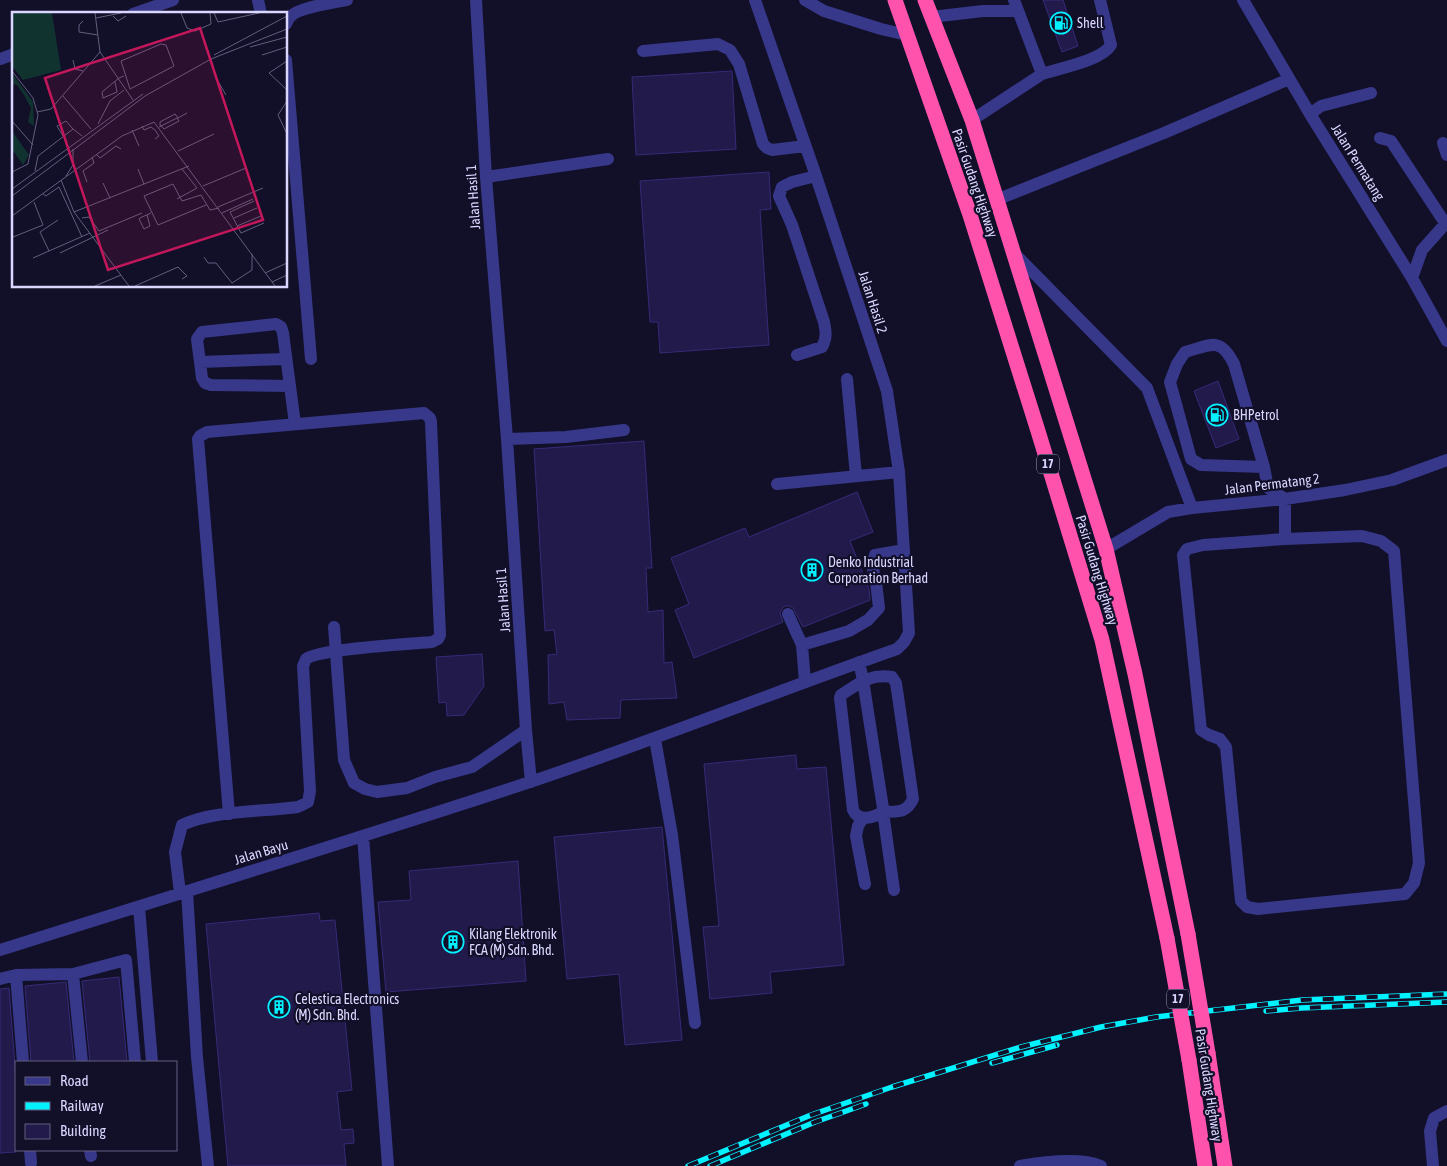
<svg xmlns="http://www.w3.org/2000/svg" width="1447" height="1166" viewBox="0 0 1447 1166" font-family="'Asap Condensed',sans-serif">
	<rect width="100%" height="100%" fill="#120f29"/>
	<path fill="#211a4b" stroke="#362b78" d="M1043,0H1063L1078,46L1062,52Z
		M732,71L736,149L636,155L632,77Z
		M769,172L771,209L760,210L769,345L660,353L658,322H650L640,181Z
		M1218,381L1239,439L1216,448L1194,391Z
		M644,441L652,568H646L648,612L663,610L664,663L672,662L677,698L621,700L620,718L567,720L564,702L549,704L548,655L557,654L554,630L545,631L534,449Z
		M857,492L873,532L850,541L869,589L870,600L803,627L793,608L789,606H785L782,609L780,613L783,622L694,658L675,610L689,604L671,558L745,528L749,537Z
		M482,654L484,686L464,715L447,716L446,702L439,703L436,657Z
		M796,755L797,769L826,767L844,965L770,972L772,993L710,999L703,927L719,926L704,764Z
		M662,827L682,1040L625,1045L619,974L567,979L554,837Z
		M518,861L526,981L386,992L378,902L411,900L409,871Z
		M319,913L320,921L335,920L352,1090L337,1092L341,1130L353,1129L354,1143L344,1144L346,1166H228L206,924Z
		M119,977L127,1062H90L82,981Z
		M66,982L74,1062H31L25,986Z
		M9,988L16,1080V1152L0,1153V989Z"/>
	<g fill="none" stroke-linecap="round" stroke-linejoin="round">
		<path stroke="#37388a" stroke-width="12" d="M258,0L261,14
			M476,0L486,177L507,439L526,730L531,782
			M805,0L824,11L881,29L907,35
			M1243,0L1310,114L1412,278L1447,341
			M133,14L173,0
			M931,17L983,11H1018
			M286,24C287,22 288,19 290,17C298,7 334,3 347,0
			M643,51L718,44L730,50L739,64L763,144L767,148L772,150L805,146
			M0,59L14,54
			M286,60L311,359
			M1042,74C1060,68 1101,61 1111,45L1100,0
			M1310,114L1321,106L1371,93
			M972,120L1042,74L1014,0
			M1380,138L1391,141L1445,223
			M1443,143L1447,155
			M486,177L608,159
			M996,200L1164,133L1289,79
			M1014,253L1147,388L1192,508
			M1412,278L1422,250L1447,222
			M797,355L822,347C827,338 826,332 824,322L792,225L779,196L782,187L792,182L816,176
			M200,362L286,359
			M847,379L856,476
			M290,386L211,385L205,383L202,378L197,339L202,332L276,324L281,327L283,333L295,424
			M507,439L566,437L624,430
			M1264,467L1201,465L1191,459L1170,382L1177,364L1185,352C1211,345 1220,336 1234,364L1264,467L1268,488L1285,499V539
			M777,484L899,472
			M1362,536L1381,541L1394,551L1419,863L1414,883L1405,894L1258,909L1247,907L1241,901L1226,747L1220,739L1209,735L1201,730L1183,555L1187,549L1203,545L1285,539Z
			M1106,549L1168,512L1192,508L1285,499L1345,490L1392,480L1447,460
			M788,614L802,645L849,631L868,620L879,608L876,582L872,565L875,555L904,550
			M334,627L344,760L354,783L365,789L377,792L407,788L435,777L472,767L526,730
			M802,645L805,682
			M859,662L863,680L883,808V812C873,818 858,822 853,810L840,698L841,695C858,684 870,673 892,677L896,683L913,799C906,814 897,811 883,812L894,890
			M655,739L672,835L695,1023
			M863,818L858,826L856,836L865,884
			M363,836L388,1166
			M187,891L197,1057L208,1166
			M180,893L175,852L182,825C214,810 262,812 298,807L308,802L310,791L303,666L306,659C318,649 410,644 432,642L438,639L440,635L431,422L430,418L424,413L207,432L200,436L198,439L229,814
			M139,907L152,1062
			M0,950C177,894 354,840 530,782C653,741 774,692 897,649L904,642L909,633L899,472L887,391L816,176L755,0
			M73,974L82,1062
			M16,975L23,1062
			M0,979L16,975L73,974L126,960L135,1062
			M30,1150L31,1163
			M90,1150L91,1156
			M1020,1166C1043,1162 1079,1157 1101,1166
			M1433,1166L1430,1131L1434,1118L1447,1111"/>
		<path stroke="#ff52ad" stroke-width="15" d="M895,0L970,215L1038,431L1102,640L1167,938
			M925,0L972,120L1106,549L1135,674L1188,934
			M1208,1053L1225,1166
			M1189,1060L1205,1166"/>
		<g stroke="#03f2ff" stroke-width="5.5">
			<path id="rail" d="M1266,1011L1301,1008L1447,1002
				M992,1063L1057,1045
				M688,1166L811,1115L892,1087L1021,1047L1101,1027L1156,1017L1302,1000L1447,994
				M710,1166L815,1122L866,1104"/>
		</g>
		<use href="#rail" stroke="#120f29" stroke-width="4" stroke-dasharray="11" stroke-linecap="butt"/>
		<path stroke="#ff52ad" stroke-width="15" d="M1188,934L1208,1053
			M1167,938L1189,1060"/>
	</g>
	<defs>
		<g id="fuel-ring" transform="scale(1.125)"><circle r="9.5" fill="#120f29" stroke="#03f2ff" stroke-width="1.5"/><path d="M-5.5-6h7V0h2V4h1.3V-2.5L3-4.5l.8-.8L6-3V5H2.5V1h-1V6h-7ZM-4.2-4.7v3.2H.2V-4.7Z" fill="#03f2ff"/></g>
		<g id="building-ring" transform="scale(1.125)"><circle r="9.5" fill="#120f29" stroke="#03f2ff" stroke-width="1.5"/><path d="M-4-6H4V6H1V3H-1V6H-4ZM-2.5-4.3h1.7v1.8h-1.7ZM.8-4.3h1.7v1.8H.8ZM-2.5-1h1.7V.8h-1.7ZM.8-1h1.7V.8H.8Z" fill="#03f2ff"/></g>
	</defs>
	<g fill-rule="evenodd">
		<use href="#fuel-ring" x="1061" y="23"/>
		<use href="#fuel-ring" x="1217" y="415"/>
		<use href="#building-ring" x="812" y="570"/>
		<use href="#building-ring" x="453" y="942"/>
		<use href="#building-ring" x="279" y="1007"/>
	</g>
	<g text-anchor="middle" dominant-baseline="central" stroke-width="4.5" stroke-linejoin="round" paint-order="stroke">
		<g fill="#120f29" stroke="#9d9bbf" stroke-width="1">
			<rect x="1037" y="454.5" width="22" height="19" rx="4"/>
			<rect x="1167" y="989.5" width="22" height="19" rx="4"/>
		</g>
		<g font-size="12" font-weight="bold" fill="#d9d7ff">
			<text x="1048" y="464">17</text>
			<text x="1178" y="999">17</text>
		</g>
		<g font-size="14" fill="#d9d7ff" stroke="#120f29" text-anchor="start">
			<text x="1077" y="23">Shell</text>
			<text x="1233" y="415">BHPetrol</text>
			<text x="828" y="562">Denko Industrial<tspan x="828" dy="16">Corporation Berhad</tspan></text>
			<text x="469" y="934">Kilang Elektronik<tspan x="469" dy="16">FCA (M) Sdn. Bhd.</tspan></text>
			<text x="295" y="999">Celestica Electronics<tspan x="295" dy="16">(M) Sdn. Bhd.</tspan></text>
		</g>
		<g font-size="14" fill="#d9d7ff" stroke="#120f29">
			<text transform="translate(1358 162) rotate(58)">Jalan Permatang</text>
			<text transform="translate(975 183) rotate(71)">Pasir Gudang Highway</text>
			<text transform="translate(473 197) rotate(-94)">Jalan Hasil 1</text>
			<text transform="translate(873 302) rotate(72)">Jalan Hasil 2</text>
			<text transform="translate(1272 484) rotate(-7)">Jalan Permatang 2</text>
			<text transform="translate(1097 570) rotate(73)">Pasir Gudang Highway</text>
			<text transform="translate(503 600) rotate(-94)">Jalan Hasil 1</text>
			<text transform="translate(261 852) rotate(-17)">Jalan Bayu</text>
			<text transform="translate(1209 1085) rotate(81)">Pasir Gudang Highway</text>
		</g>
	</g>
	<g transform="translate(12 12)">
		<rect width="275" height="275" fill="#120f29"/>
		<path d="M0,1H40L49,58L11,68L0,54ZM0,61L21,90L22,114L16,110L19,96L12,83L4,72L0,74ZM0,119L17,143L11,153L0,137Z" fill="#113330"/>
		<path fill="none" stroke="#625f7f" stroke-width="1" d="M83,1L88,40M169,1L175,16L183,19L199,12L198,1M202,1L206,10L247,1M101,4L106,9L114,4M84,6L109,1M71,9L67,13V20L86,23M149,32L154,33L162,54L118,77L109,49ZM238,35L275,25M88,40L121,88M202,43L275,4M250,43L275,35M199,47L204,66L214,83M61,48L63,57L71,59M275,49L257,61L275,78M0,59L21,86L26,103L16,152L0,160M103,70L105,80L91,86L90,80L107,66L112,64M51,84L79,117M275,89L266,103L275,122M25,100L39,97L88,40M0,109L21,133M86,112L98,89L112,78M130,114L132,118L139,115L143,118L147,124L143,127M147,115L165,106L167,109L152,117L148,113V110L163,102L166,106L175,101M120,118L127,134M51,124L45,114L54,109L61,117M166,139L202,122M84,142L88,146L104,134L109,137M126,157L132,172M23,159L26,144L61,117L70,124M54,164L61,153V137M49,168L62,200L117,274M75,170L71,159L82,151L80,145M91,171L98,186M191,174L234,156M0,177L131,82M31,182L34,184L47,175L70,225M0,184L133,84L199,47L275,17M165,187L185,176L170,157M242,189L218,200L229,221L252,211M194,193L146,213L132,184L161,172L170,189L189,183L198,198L207,196M206,195L251,176M62,200L177,154M210,201L241,187M135,203L138,214L132,217L127,207L128,206L139,201M0,204L110,124L142,110L263,274M70,206L77,205L87,219L130,201M222,206L245,196M225,214L249,204M1,225L31,213L22,190M37,239L28,220L46,208M48,241L96,218M192,245L196,251H204L220,271L240,258V242M21,246L78,221M253,261L275,251M260,270L275,263M83,274L109,263M123,274L166,255L175,264L170,267"/>
		<path fill="#c2185b" fill-opacity="0.15" stroke="#c2185b" stroke-width="2.5" d="M188,16L251,208L96,258L33,66Z"/>
		<rect width="275" height="275" fill="none" stroke="#d9d7ff" stroke-width="2.5"/>
	</g>
	<rect x="15" y="1061" width="162" height="90" fill="#120f29" stroke="#625f7f"/>
	<rect x="25" y="1077" width="25" height="8" fill="#37388a" stroke="#625f7f"/>
	<text x="60" y="1086" font-size="15" fill="#d9d7ff">Road</text>
	<rect x="25" y="1102" width="25" height="8" fill="#03f2ff" stroke="#625f7f"/>
	<text x="60" y="1111" font-size="15" fill="#d9d7ff">Railway</text>
	<rect x="25" y="1124" width="25" height="15" fill="#211a4b" stroke="#625f7f"/>
	<text x="60" y="1136" font-size="15" fill="#d9d7ff">Building</text>
</svg>
